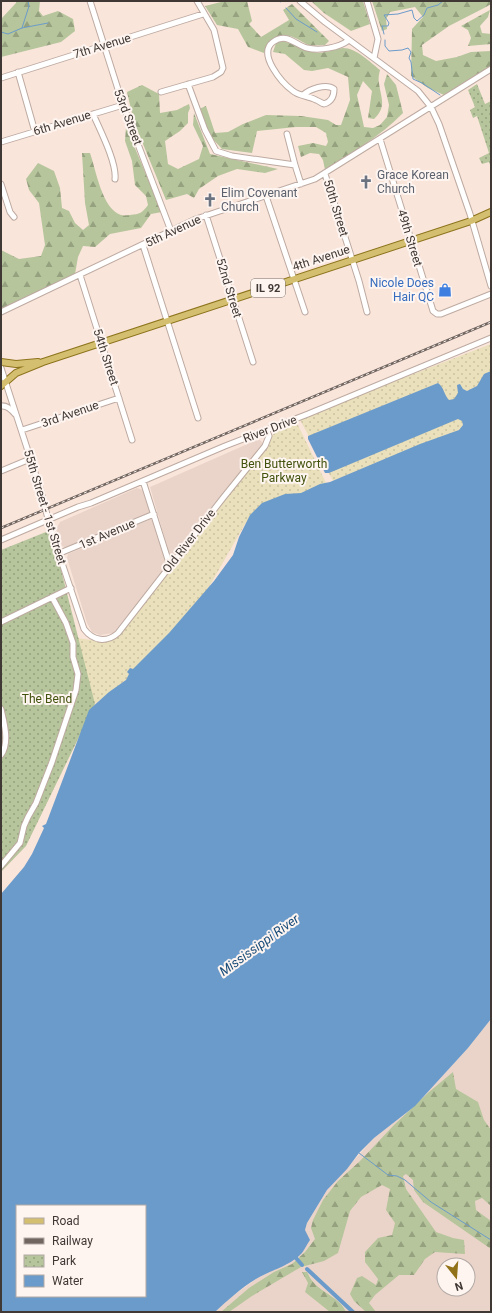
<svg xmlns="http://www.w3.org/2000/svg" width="492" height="1313" viewBox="0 0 492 1313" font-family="Roboto,sans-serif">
	<defs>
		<pattern id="forest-firs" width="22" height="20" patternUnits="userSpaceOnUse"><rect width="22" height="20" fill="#b6c59b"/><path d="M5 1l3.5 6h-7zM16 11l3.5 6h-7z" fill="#95a17f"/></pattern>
		<pattern id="sand-dots" width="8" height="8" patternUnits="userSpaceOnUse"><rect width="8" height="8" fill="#eae0bb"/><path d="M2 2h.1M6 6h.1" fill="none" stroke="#cac1a1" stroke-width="1.8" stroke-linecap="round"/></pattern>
		<pattern id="park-dots" width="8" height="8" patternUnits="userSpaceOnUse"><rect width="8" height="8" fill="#b6c59b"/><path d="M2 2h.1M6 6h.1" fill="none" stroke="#95a17f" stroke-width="1.8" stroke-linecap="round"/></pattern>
	</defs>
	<rect width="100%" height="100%" fill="#fae5db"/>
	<path fill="#ead4c9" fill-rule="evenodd" d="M259,439L264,444L215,503L171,560L150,487Z
		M137,488L143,490L150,511L149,514L66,548L62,546L56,529L60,522Z
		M151,519L153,521L167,566L113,633L100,635L92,632L87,623L67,558L68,554Z
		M491,1019V1312H215L230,1298L256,1279L273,1270L288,1264L305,1230L307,1223L327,1190L374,1138L415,1106L468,1048ZM444,1265H468V1289H444Z"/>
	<path fill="url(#forest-firs)" d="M16,1H40L39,11L43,16L58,11L73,19L75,31L61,42L1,57V19L16,3Z
		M225,1H247L252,21L249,24L261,37L289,20L283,10L292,4L329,41L325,45C320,45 314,46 309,45C305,44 300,40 295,38C281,31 268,38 264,53L248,47L238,29L217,25L205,6Z
		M311,1H363L370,24L351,31L324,13Z
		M372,1H491V4L486,7L449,26L422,45L423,55L436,61L457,57L471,52L491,51V66L444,95L428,88L411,76L412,29L423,17L415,7L390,12L386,19L387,29L382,31Z
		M490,10L488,17L480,26L482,33L491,34V44L468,46L471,38L468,30L461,26Z
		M282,41C295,44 305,51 318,53C326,53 334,49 343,48C356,48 370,62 380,70C379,74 378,79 379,83C381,99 387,106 374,119L368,118L372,91L363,81L357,95L364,127L373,128L380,125L387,117L389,105L384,84L387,74L396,85L403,113C380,137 352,152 325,170L323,160L319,154L310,153L301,157L298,146L313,143L326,146L328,142L326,133L316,127H296L257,131L252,153L222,149L211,137L199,109L206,106L215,133L228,132L243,124L266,115L301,116L328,120L336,125H341L350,100L348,77L328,68L312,71L304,70L285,54L273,52L276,43Z
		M142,85L159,94L160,113L177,110L189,104L190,108L188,113V123L180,131L165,141L168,164L178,169L199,159L203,146L193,125L194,113L210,154L278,169L265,173L237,169L218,176L199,189L194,198L187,194L166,200L134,122L127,92Z
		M126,127L162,212L151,214L141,228L110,234L95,247L83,246L78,257L75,274L1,310V250L19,259L41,256L45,245L39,203L29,190L26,179L38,163L54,171L60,188L62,208L69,211L75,223L83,230L89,225L85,203L82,153H90C96,170 102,209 121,215C124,216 128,215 130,215C140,214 142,213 148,205L146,196L135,185L132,161L125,141Z
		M453,1072L456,1089L478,1102L484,1120L491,1130V1206L482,1198L475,1201L476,1210L491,1221V1249L423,1202L414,1190L413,1180L406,1174L403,1176L406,1189L436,1232L453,1238L464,1240L465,1254L435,1252L425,1259L414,1275H399L375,1295L369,1303L376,1312H366L354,1301L350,1294L357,1278L362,1276L376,1285L378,1279L365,1262V1252L378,1238L392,1235L395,1223L386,1210L390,1189L382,1185L361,1197L350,1211L338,1253L324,1261L301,1267L252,1296L229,1312H221L249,1288L274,1272L292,1264L305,1252L315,1239L311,1228L313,1220L323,1200L338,1181L360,1161L393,1126L429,1092Z
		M302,1272H307C309,1276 311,1280 314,1283C324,1294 340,1298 346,1312H330L305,1292L308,1283Z"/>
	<path fill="url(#sand-dots)" d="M491,344V383L463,430L333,481L299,418Z
		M297,423L326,483L308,494L245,524L198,606L126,680L95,704L77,638L91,640L113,639L139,609L275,432Z"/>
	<path fill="url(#park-dots)" d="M477,84L485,104L491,101V168L489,162L482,164L479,158L489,153L477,116L473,118L470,110L475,107L468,90Z
		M51,530L95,704L26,846L1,872V550Z"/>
	<path fill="#6b9bca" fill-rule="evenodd" d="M491,371V1019L468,1048L415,1106L374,1138L359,1153L347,1169L327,1190L307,1223L305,1230L310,1240C307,1244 305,1249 302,1253C290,1266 271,1270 256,1279C241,1288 228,1300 215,1312H1V894L24,867L32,854L44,828L42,826L46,824L89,710L109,692L126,680L129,674L127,672L130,668L133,669L169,633L214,581L233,555L239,537L250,515L262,503L285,494L301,493L320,484L330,482L420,444L459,430L463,425L462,421L458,419L329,473H325L308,439V436L438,383C444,387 444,395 449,400L454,399L458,393L457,385L460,384L463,389L467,391L477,386L484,374ZM17,1206H145V1296H17Z"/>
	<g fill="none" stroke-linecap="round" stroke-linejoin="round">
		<path stroke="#6b9bca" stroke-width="1" d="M279,1L280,2
			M286,8L296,19L317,32
			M22,28L29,6L28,1
			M1,32L8,34L22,28L48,23
			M384,34L382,26H388L389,23L384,15L398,14L412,10L414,18L417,21L424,15L427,8L438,5L443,1
			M385,40V46L389,51L402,50L408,48L411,52L409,58L411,62L413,79L422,83L440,95
			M359,1153L388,1175L397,1176L405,1180L431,1202L491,1240"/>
		<path stroke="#6b9bca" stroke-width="4" d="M296,1258L302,1265
			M307,1269L353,1312"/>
		<g stroke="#bdaaa1" stroke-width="7">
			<path id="minor" d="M90,1L123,105L171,231
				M300,1L325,22L418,91L431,107L439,124L470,214L491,286
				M367,1L378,39L374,58
				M18,72L35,132
				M1,78L203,14
				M188,84L205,130L216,151L232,156L295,165
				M161,92L213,77L221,72L223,68L214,30L197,1
				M303,95C310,89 326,83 334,89C334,97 331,102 324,104C321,103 319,101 316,100C309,96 299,96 293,91C282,83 257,54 273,42C287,32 295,45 307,48C319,51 339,48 349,40
				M93,114C100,130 117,163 115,179
				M287,134L295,165L301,184
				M380,139L433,311L437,314H441L491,294
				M1,142L123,105
				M325,174L359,281L367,312
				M1,184L10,212L14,217
				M266,196L305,312
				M206,215L253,362
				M143,245L198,418
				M80,275L132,440
				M1,312L196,219L315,179L491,69
				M1,368L40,488L51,530L84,629C93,641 107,643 118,633L223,498L265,446L269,436L267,431
				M1,406C7,405 11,409 15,414
				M22,430L119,398
				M1,471L30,459
				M143,481L170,566
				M1,540L78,507L91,503L225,446L308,414L491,338
				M60,553L154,514
				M1,622L71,588
				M1,709C4,722 10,743 1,755
				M1,866L20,843L24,826L28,817L36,803L52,762L76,690L78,674L73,657V643L66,623L52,597"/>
		</g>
		<g stroke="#8d741d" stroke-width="8">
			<path id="major" d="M1,362L16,364L38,362
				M1,386L16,373L43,362L471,221L491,212"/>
		</g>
		<use href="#minor" stroke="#fff" stroke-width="5"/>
		<use href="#major" stroke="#d4bf70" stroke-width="6"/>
		<g stroke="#726660" stroke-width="2.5">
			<path id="rail" d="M1,528L491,322"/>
		</g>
		<use href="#rail" stroke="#fef5f1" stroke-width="1" stroke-dasharray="3" stroke-linecap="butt"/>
	</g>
	<defs>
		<g id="church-bare" transform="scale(1.08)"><path d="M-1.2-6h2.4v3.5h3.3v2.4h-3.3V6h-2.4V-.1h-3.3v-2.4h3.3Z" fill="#6b7280" stroke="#fef5f1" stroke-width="2.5" paint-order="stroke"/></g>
		<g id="shop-bare" transform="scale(1.08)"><path d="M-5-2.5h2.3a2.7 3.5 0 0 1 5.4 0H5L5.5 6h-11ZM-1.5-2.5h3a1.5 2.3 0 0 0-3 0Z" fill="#3f7fe0" stroke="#fef5f1" stroke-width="2.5" paint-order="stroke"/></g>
	</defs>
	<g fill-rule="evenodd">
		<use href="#church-bare" x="366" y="182"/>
		<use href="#church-bare" x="210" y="200"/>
		<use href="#shop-bare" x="445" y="290"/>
	</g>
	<g text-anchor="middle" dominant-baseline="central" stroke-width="4" stroke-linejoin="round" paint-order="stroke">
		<rect fill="#fef5f1" stroke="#79716d" stroke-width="1" x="251" y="279" width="34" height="18" rx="3"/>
		<g font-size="11" font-weight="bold" fill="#403834">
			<text x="268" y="288">IL 92</text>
		</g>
		<g font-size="12" fill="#403834" stroke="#fef5f1">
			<text transform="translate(102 46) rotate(-17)">7th Avenue</text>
			<text transform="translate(128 117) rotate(69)">53rd Street</text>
			<text transform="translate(62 123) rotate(-17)">6th Avenue</text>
			<text transform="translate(336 208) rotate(73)">50th Street</text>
			<text transform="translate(173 231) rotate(-25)">5th Avenue</text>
			<text transform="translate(410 238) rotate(73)">49th Street</text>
			<text transform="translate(321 258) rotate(-18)">4th Avenue</text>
			<text transform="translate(229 288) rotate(73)">52nd Street</text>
			<text transform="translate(106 357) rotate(72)">54th Street</text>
			<text transform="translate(70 414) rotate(-19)">3rd Avenue</text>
			<text transform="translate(270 429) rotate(-21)">River Drive</text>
			<text transform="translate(45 507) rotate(73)">55th Street - 1st Street</text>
			<text transform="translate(107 534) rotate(-23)">1st Avenue</text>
			<text transform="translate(189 541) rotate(-52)">Old River Drive</text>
		</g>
		<g font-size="12" fill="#5b616d" stroke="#fef5f1" text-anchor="start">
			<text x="377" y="175">Grace Korean<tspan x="377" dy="14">Church</tspan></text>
			<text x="221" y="193">Elim Covenant<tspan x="221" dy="14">Church</tspan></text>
		</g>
		<g font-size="12" fill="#366cbe" stroke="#fef5f1" text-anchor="end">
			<text x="434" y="283">Nicole Does<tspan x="434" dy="14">Hair QC</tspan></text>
		</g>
		<g font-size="12" fill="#41520c" stroke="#fef5f1">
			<text x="284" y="464">Ben Butterworth<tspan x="284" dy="14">Parkway</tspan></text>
			<text x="47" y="699">The Bend</text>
		</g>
		<g font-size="13" font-style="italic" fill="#174b78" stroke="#fef5f1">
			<text transform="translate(259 945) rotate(-36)">Mississippi River</text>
		</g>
	</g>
	<rect width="492" height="1313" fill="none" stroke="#403834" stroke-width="4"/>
	<rect x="16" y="1205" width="130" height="92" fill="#fef5f1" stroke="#b2a9a5"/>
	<rect x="24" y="1218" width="20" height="6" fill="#d4bf70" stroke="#b2a9a5"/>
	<text x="52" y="1225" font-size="12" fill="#403834">Road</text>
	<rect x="24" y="1238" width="20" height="6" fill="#726660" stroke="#b2a9a5"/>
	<text x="52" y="1245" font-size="12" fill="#403834">Railway</text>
	<rect x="24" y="1255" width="20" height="12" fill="url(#park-dots)" stroke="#b2a9a5"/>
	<text x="52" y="1265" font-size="12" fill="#403834">Park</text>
	<rect x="24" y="1275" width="20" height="12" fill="#6b9bca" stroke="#b2a9a5"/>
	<text x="52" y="1285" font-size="12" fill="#403834">Water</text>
	<g transform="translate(456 1277) rotate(163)"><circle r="19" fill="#fef5f1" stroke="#b2a9a5"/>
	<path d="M0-3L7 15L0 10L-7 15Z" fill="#917218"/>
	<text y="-6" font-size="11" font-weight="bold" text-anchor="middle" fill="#403834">N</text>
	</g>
</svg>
